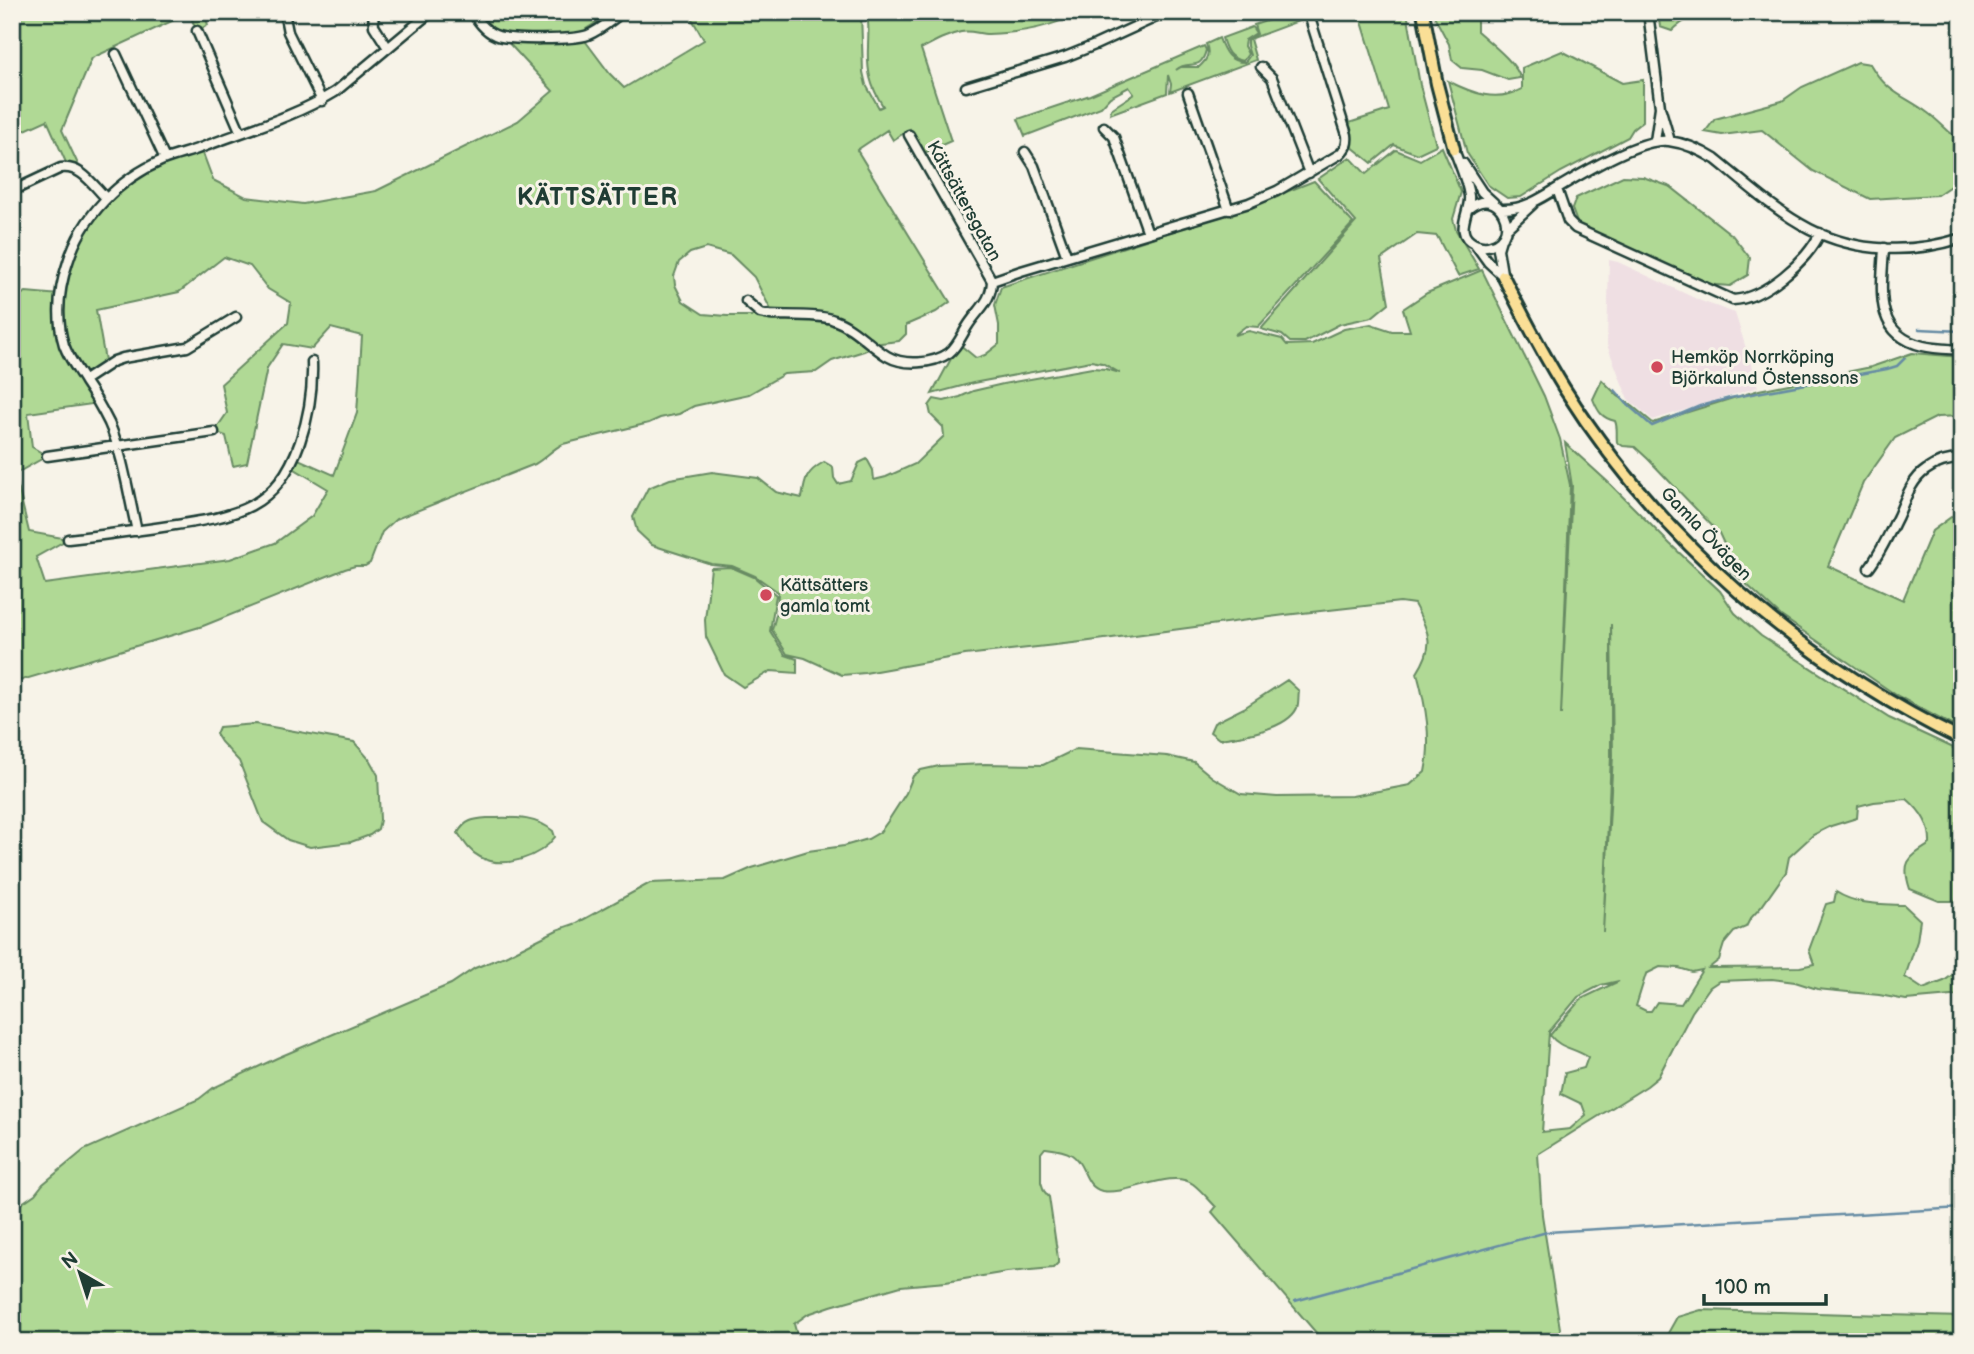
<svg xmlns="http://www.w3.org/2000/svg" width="1974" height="1354" viewBox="0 0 1974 1354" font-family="'Balsamiq Sans',sans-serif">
	<rect width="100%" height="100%" fill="#f7f3e8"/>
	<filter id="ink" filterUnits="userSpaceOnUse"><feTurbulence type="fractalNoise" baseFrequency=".0143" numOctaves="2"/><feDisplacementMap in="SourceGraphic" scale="14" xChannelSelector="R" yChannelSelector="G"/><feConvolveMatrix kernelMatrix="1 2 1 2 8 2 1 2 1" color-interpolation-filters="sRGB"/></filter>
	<g filter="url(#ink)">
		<path fill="#efdfe3" d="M1609,260L1618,262L1701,301L1735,313L1758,387L1653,420L1628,399L1607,345Z"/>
		<path fill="#b0d995" stroke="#688b64" stroke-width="2" fill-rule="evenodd" d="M12,12H72L87,14L96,12H204L208,25L197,31L189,13L92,58L62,130L83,175L68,167L47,120L12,136Z
			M472,12H613L586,29V42L610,74L624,88L704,40L688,12H861L863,72L866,85L879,108L883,106C870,86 867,71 868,47C868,35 870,23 866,12H1080C1053,27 1018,33 988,34C979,34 971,30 961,32C946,35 934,42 921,49L951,141L924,153L910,129L893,140L887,130L857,150L950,302L936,312L906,325V334L899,341L881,343L864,351L832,361L816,372L784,374L749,394L694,406L679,414L660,418L649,423L563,444C552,449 546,458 535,464L396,519L382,532L370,563L365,566H355L345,569L203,626L12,683V299L26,292L60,295L65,271L91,216L145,169L201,148L213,180L246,197L303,204L376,191L518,121L553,91L504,38L497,37ZM706,248L731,255L754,277L770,308L752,316H727L703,314L683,301L675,285L674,276L679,262L690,253ZM224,257L250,266L268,289L291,303L288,323L221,384L227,413L214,432L226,436L233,466L247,463L267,368L283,344L312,349L331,328L362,336L357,413L334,475L294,457L290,466L328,489L312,516L275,543L230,559L45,584L36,557L68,539L29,532L15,474L47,456L32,447L28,413L99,403L85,381L106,366L96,310L179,292Z
			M1293,12H1302L1304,19L1250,39L1256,60L1170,92L1171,84L1168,75L1167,93L1110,114L1111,109L1134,94L1129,87L1110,97L1101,107L1025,136L1018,119L1090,95L1204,46L1206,50C1200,74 1189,58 1176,70L1181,67H1199C1207,60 1210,54 1206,44L1219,38C1224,52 1229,62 1245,62L1250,55L1247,46V40L1257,34L1254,25Z
			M1359,12H1407L1420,85L1436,145L1417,154L1394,145L1372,163L1351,146L1352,132L1349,123L1389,110Z
			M1432,12H1477V31C1488,41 1518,64 1520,78L1508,80L1482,70L1462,68L1452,60L1449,44Z
			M1658,12H1714C1697,13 1684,19 1672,31L1660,27Z
			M1252,27L1256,33L1245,40L1244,46L1248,54L1243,61C1229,58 1226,51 1222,38Z
			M1562,51L1622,83L1643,80V121L1633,129L1628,137L1561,172L1521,197L1507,198L1488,185L1467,153L1448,81C1472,93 1496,103 1522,89V68Z
			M1858,62L1870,64C1887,93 1903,95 1928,113C1940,122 1950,134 1962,142V178L1937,195L1870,199L1813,171L1762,130L1722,135L1705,132L1715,119L1782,101L1802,87Z
			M1442,147L1461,192L1453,219L1456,230L1479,269L1458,276L1437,236L1417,234L1381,259L1389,303L1372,317L1340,324L1305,342H1290L1282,335L1261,329L1356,222L1318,179L1350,157L1366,174L1396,150L1420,160Z
			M1623,176L1643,177L1671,187L1732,235L1750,258L1748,275L1730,286L1703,284L1621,248L1596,243L1578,225L1572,209L1576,198Z
			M1314,181L1353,223L1258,327L1246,326L1234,335L1249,331L1282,339L1287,345L1312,344L1344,329L1371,324L1392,331H1410L1403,309L1427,293L1482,270L1544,396L1560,439L1570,485L1561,715L1572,486L1565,443L1609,483L1670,544L1720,591L1735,613L1761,636L1889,718L1962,752V885L1955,901H1939L1910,889C1901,862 1908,858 1930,844C1931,825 1921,811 1907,799L1874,802L1858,806L1857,818L1831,826L1813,835L1789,857L1786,872L1762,906L1750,919L1746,927L1734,932L1724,944L1719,960L1709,968L1800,967L1814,964L1809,950L1826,904L1834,902L1836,892C1856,905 1881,904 1904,905L1920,920L1917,941L1905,977L1923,989L1944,981L1959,970H1962V995L1906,1000L1879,995L1817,989L1795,982L1772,979L1719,981L1710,987L1692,1012L1658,1077L1647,1086L1538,1154L1542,1215L1561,1335L1596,1342H1324L1212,1212L1216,1207C1209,1200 1201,1190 1193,1184C1171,1168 1128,1196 1102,1191C1083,1186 1086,1164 1072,1155C1064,1150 1054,1149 1045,1148L1041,1153V1182L1044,1191L1049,1197L1058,1258V1263L1053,1268L1007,1272L946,1282L901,1286L831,1306L808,1314L794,1324L799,1342H12V1207L22,1203L35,1194L43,1184L84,1150L199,1099L213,1088L277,1058L451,984L475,968L505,956L557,930L577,923L650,883L725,880L752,868L808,851L844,846L868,839L880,832L888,821L906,793L913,776L921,770L939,766L985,764L1043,765L1076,749L1167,756L1194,762L1212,777L1241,794L1277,797L1352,796L1410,785L1425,772C1432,739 1426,706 1417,673C1436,643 1429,633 1414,604L1400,602L1285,615L1082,642L965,655L865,673L842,675L805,658L787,654L772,630L777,611L778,592L755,576L732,566L711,564L652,545L637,531L633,517L648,488L670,479L712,472L758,478L776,492L802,498C805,479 806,472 824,462L833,467L834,478L838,484L851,481L859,463L867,459L873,470L874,480L886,477L915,464L944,436L943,427L931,415L929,406L934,399L944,401L960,397L973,391L1003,384L1092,368L1106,369L1120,373L1102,363L1091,361L973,383L932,394L959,344L976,358L985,355L999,344V325L995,305L1001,287L1201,222L1230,214ZM1611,624L1613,755L1603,932L1611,756ZM1660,967L1679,968L1692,972L1702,970L1681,1004L1657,1002L1651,1011H1646L1636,1006L1646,974ZM1619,981L1581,999L1550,1035C1559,1048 1574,1048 1588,1057L1584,1068L1565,1073L1561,1094L1582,1104L1586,1115L1570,1129L1542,1132L1549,1032L1578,997L1601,985Z
			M1912,353L1962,357V416L1937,417L1895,438L1863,483L1828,566L1903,600L1932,531L1962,509V731L1896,695L1781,616L1732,571L1727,564L1724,544L1719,533L1648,459L1635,447L1623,446L1617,442C1616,434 1618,428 1615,421C1602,418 1598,412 1593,399L1602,380L1618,396L1630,404L1653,423L1759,390L1871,367Z
			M731,567L754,577L776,595L770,631L785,655L797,659V673L771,671L743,687L724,674L706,637L705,620L711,568Z
			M1287,680L1299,691C1298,696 1299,703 1297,708C1287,730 1240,736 1219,739L1210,732L1214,723L1244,708Z
			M256,724L354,742L369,759L378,775L380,820L378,829L370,835L351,842L310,847L288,840L263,822L239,761L221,742L216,734L219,727Z
			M487,818C511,818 534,815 553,831L555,837C540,857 504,870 480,857C470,852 464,842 458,833C465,820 474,819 487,818Z
			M1701,1310L1962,1317V1342H1663L1677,1317Z"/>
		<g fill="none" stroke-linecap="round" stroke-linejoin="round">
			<path stroke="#668ca4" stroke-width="2.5" d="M1919,329L1962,331
				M1615,390L1627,404L1652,426L1700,406L1730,398L1887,369L1897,366L1905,358
				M1295,1301L1547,1232L1962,1208"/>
			<g stroke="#1f3d34" stroke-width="13">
				<path id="minor" d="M284,12L288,32L322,101
					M373,12L374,26L388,48
					M472,12C478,21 485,31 495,35C508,41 575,40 588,35C598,31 608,23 616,17
					M1648,12L1660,107L1655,141
					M197,31L241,133
					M116,54L165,159
					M1261,67L1272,78L1309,173
					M966,87L1065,57L1095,45L1167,12
					M1188,93L1229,210
					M1661,110L1670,141
					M1104,127L1114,137L1148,233
					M909,135L992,281L1021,271L1249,203L1277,191L1340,154C1346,148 1348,144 1347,135L1308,12
					M1454,149C1459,164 1467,180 1469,196C1471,212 1452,233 1475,244C1480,246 1486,247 1491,245C1523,236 1499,182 1468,209
					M1025,152L1034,166L1067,257
					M1463,163L1482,192L1494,203
					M1557,189L1568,221L1575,228L1733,300C1763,299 1809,260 1820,233
					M12,191L61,168C81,165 93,185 106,198
					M1501,209C1524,210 1542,198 1561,186C1584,172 1643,137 1669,141C1684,143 1702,151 1715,159C1745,183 1775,211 1810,229C1857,253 1912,254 1962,238
					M1506,229L1533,204
					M1501,239L1498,249L1502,273
					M1475,244L1488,262L1503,276
					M1884,248C1882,288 1872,334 1923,346C1935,349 1949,349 1962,350
					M746,301L760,313L770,315C786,316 820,314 834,320C854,327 869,345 887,356C904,366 933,364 949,353C957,347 962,335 967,327C978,309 991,303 992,281
					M85,380L114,361L123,358L187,347L236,317
					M47,456L214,432
					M137,531C129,498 123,454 109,423C102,409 94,395 85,382C78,370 69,359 64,345C56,318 59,288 68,262C82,216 119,179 163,160C176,155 190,152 203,147C247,130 294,117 335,92L431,12
					M68,539C102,535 135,531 169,526C234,516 276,511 300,442C309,416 313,390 312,362
					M1869,568C1881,552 1889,534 1898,516C1905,500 1911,480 1926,470C1937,462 1949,459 1962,459"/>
			</g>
			<g stroke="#1f3d34" stroke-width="16">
				<path id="major" d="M1423,12L1437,84L1454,149
					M1503,276C1522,314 1542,352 1564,388C1660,540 1800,661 1962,740"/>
			</g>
			<use href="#minor" stroke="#f7f3e8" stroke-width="8"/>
			<use href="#major" stroke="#fadf96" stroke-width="10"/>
		</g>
	</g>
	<g fill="#d1495b" stroke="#f7f3e8" stroke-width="2.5">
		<circle cx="1657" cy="367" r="7"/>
		<circle cx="766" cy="595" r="7"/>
	</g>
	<g text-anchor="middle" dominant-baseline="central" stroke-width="6" stroke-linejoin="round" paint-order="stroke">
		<g font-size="18" fill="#1f3d34" stroke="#f7f3e8">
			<text transform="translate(964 201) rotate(61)">Kättsättersgatan</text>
			<text transform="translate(1706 534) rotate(46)">Gamla Övägen</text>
		</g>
		<g font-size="18" fill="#1f3d34" stroke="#f7f3e8" text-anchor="start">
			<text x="1671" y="357">Hemköp Norrköping<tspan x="1671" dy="21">Björkalund Östenssons</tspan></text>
			<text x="780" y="585">Kättsätters<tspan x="780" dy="21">gamla tomt</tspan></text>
		</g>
		<g font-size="24" font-weight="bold" letter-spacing="2" fill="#1f3d34" stroke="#f7f3e8">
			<text x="598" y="197">KÄTTSÄTTER</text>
		</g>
	</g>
	<rect width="1974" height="1354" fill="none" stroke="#f7f3e8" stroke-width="42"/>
	<rect x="21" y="21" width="1932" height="1312" fill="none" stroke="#1f3d34" stroke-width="2.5" filter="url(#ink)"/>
	<g transform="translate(80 1273) rotate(321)" stroke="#f7f3e8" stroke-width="5" paint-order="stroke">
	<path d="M0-5L12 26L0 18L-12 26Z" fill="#1f3d34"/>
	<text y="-10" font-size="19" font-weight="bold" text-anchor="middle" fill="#1f3d34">N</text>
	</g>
	<path d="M1704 1294v10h122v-10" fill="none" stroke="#1f3d34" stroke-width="3.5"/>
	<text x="1715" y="1294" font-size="21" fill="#1f3d34" stroke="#f7f3e8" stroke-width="5" paint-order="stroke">100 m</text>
</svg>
